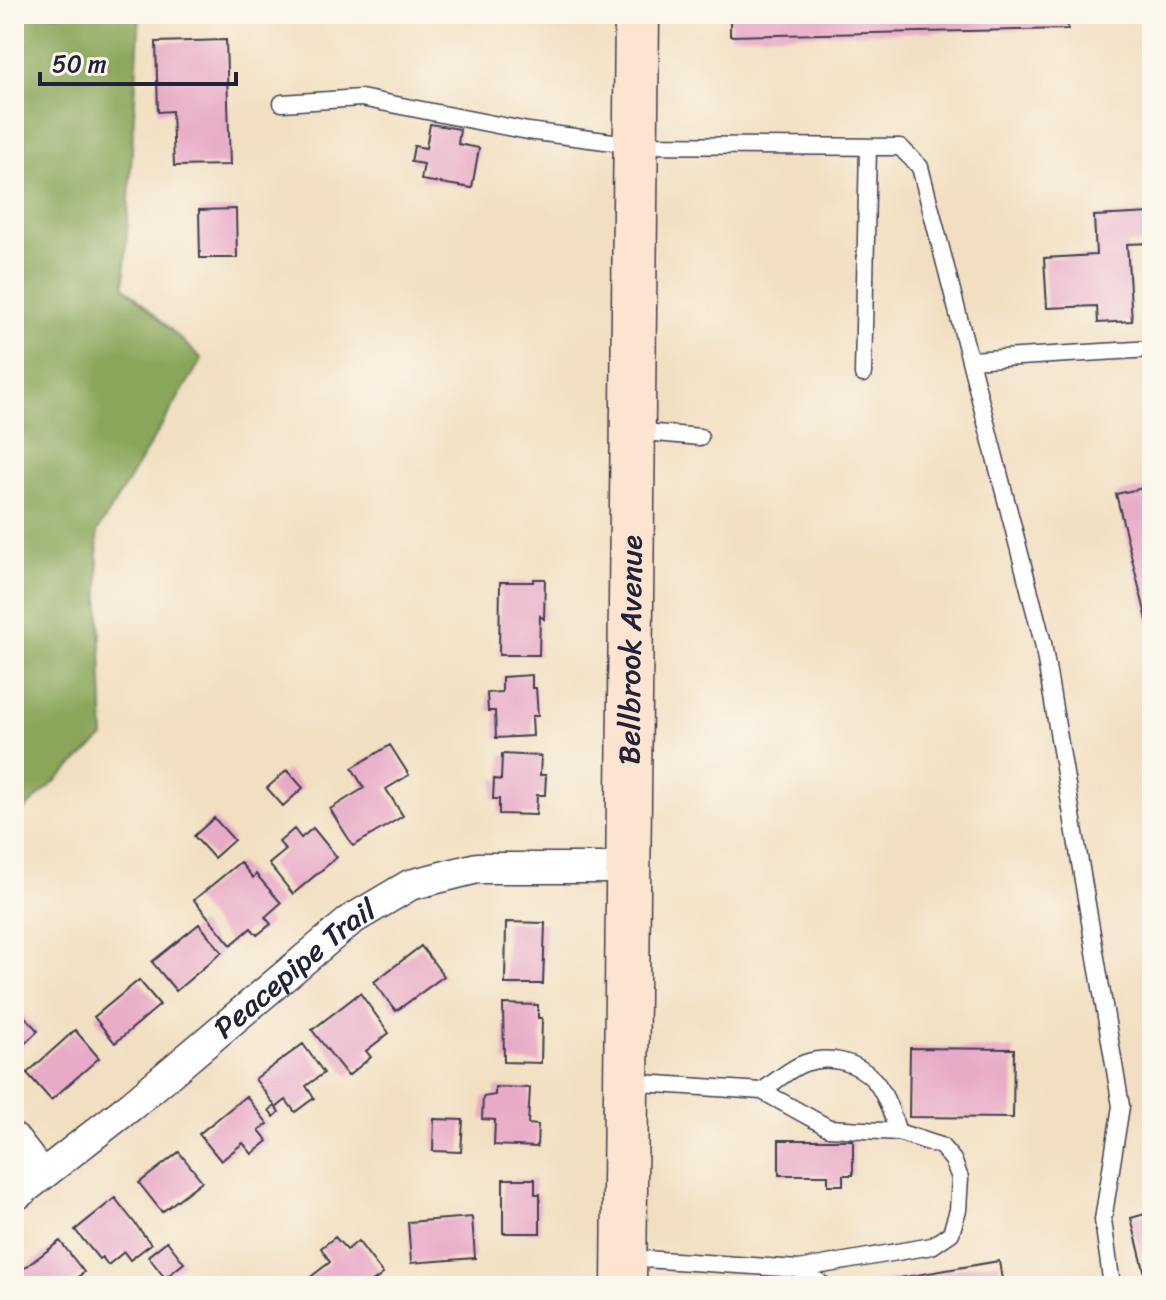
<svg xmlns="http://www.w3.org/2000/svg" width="1166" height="1300" viewBox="0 0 1166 1300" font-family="Sriracha,sans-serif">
	<rect width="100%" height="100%" fill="#fbf7ec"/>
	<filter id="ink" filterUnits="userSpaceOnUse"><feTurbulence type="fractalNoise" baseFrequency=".0125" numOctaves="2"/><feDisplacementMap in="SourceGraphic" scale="16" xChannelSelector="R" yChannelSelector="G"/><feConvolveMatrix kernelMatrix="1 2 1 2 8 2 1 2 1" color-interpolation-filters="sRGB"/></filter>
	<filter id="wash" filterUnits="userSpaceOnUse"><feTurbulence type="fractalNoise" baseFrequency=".006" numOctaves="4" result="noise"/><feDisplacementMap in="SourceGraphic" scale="32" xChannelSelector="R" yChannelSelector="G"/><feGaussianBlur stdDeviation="1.8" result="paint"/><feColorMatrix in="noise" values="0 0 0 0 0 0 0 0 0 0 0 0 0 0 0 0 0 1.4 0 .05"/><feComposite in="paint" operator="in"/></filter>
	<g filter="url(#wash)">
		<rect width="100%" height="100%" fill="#f2dfc1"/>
		<path fill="#89a65a" stroke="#56644a" stroke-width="2" d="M14,14H140L124,286L202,359L97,532L104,737L14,819Z"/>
		<g id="blocks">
			<path fill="#e8abc7" d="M730,14H1067L1068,29L730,36Z
				M226,40L230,165L174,166L172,111L158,112L156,42Z
				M430,124L460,129L458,144L479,148L472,188L421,180L424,164L411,162L414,146L426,148Z
				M236,209L237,258H200L199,210Z
				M1152,213V243L1127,244L1132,321L1098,323L1097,306L1047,308L1044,258L1096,255L1094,216Z
				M1152,486V636H1151L1116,494Z
				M534,579H545L544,619L540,616L539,655H499L500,582H533Z
				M532,675V688H536L538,716H532L533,736L496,738L495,711H488L487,693L502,692V677Z
				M390,745L409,775L386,789L403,816L353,846L330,809L364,788L352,768Z
				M502,754L541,756L540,775H546L545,795H537L536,815L499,814V799H493L494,779L501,780Z
				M287,770L303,788L283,806L267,788Z
				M214,818L234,840L214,858L194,836Z
				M313,828L337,857L293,894L269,864L286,850L279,842L294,829L301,838Z
				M240,862L253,878L256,874L281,903L265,917L271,924L257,935L251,928L231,945L194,900Z
				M506,922L545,923L543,984H505Z
				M199,924L222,952L176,991L152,962Z
				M421,946L444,976L396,1011L374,982Z
				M139,980L160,1005L115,1043L94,1017Z
				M360,993L389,1033L366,1051L371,1057L348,1076L312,1030Z
				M503,1004L538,1005V1018H542L541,1063L504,1062Z
				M14,1005L38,1031L17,1051L14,1047Z
				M75,1030L99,1058L51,1100L27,1073Z
				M303,1044L324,1073L306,1086L314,1098L295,1112L286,1100L276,1108L279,1112L274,1117L269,1110L275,1106L255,1079Z
				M910,1048L1014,1049L1013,1118L909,1117Z
				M495,1087L530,1088L528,1124L538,1125L537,1147L494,1145L495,1120L482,1119L483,1097L495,1095Z
				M246,1096L268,1124L259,1130L268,1141L252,1154L243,1143L221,1161L199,1134Z
				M434,1119L463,1120L461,1152L433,1151Z
				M779,1140H853V1175H843V1185H828V1175H779Z
				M179,1152L202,1181L162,1212L139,1183Z
				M503,1179H535V1194H540V1233H503Z
				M115,1198L151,1244L130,1260L124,1252L108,1265L102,1257L99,1259L75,1230Z
				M1152,1212V1286H1148L1131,1218Z
				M472,1217L475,1258L411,1263L408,1222Z
				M335,1237L347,1250L358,1241L383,1274L367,1286H313L308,1279L330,1262L321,1248Z
				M60,1241L84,1272L67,1286H20L14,1276Z
				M167,1241L184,1263L165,1278L148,1256Z
				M999,1261L1003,1286H864V1284Z"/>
		</g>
	</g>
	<g filter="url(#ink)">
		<use href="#blocks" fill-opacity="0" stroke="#413e4f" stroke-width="2"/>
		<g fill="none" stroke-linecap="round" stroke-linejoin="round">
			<g stroke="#413e4f" stroke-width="19">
				<path id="lane" d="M282,103L361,98L528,131L636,145L900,147L920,167L1043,643L1121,1106L1103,1220L1112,1286
					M970,360L1152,349
					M863,374L868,147
					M634,431L700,437
					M627,1082L762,1091L829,1128L898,1132L941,1146L953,1160L960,1178L958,1210L951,1233L932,1246L799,1269
					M762,1091C775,1082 790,1068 805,1063C828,1055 857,1061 874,1080C886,1094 892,1115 898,1132
					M628,1258L799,1269L825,1286"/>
			</g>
			<g stroke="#413e4f" stroke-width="33">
				<g id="street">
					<path d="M14,1139L42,1175"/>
					<path id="s1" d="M14,1197L132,1105L351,920L410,885L477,868H627"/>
				</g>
			</g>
			<g stroke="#413e4f" stroke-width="47">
				<g id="secondary">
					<path id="s2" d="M624,1286L637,14"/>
				</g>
			</g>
			<use href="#lane" stroke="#fff" stroke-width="16"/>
			<use href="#street" stroke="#fff" stroke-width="30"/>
			<use href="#secondary" stroke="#fde4d0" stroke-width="44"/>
		</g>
	</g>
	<g text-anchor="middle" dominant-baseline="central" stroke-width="6" stroke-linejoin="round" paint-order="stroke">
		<g font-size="30" fill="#22223b" stroke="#fbf7ec">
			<text stroke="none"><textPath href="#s2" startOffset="636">Bellbrook Avenue</textPath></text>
			<text stroke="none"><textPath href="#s1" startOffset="362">Peacepipe Trail</textPath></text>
		</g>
	</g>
	<rect width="1166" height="1300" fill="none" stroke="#fbf7ec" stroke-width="48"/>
	<path d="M40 72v12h196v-12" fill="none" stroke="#22223b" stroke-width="4"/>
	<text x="52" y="72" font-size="24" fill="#22223b" stroke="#fbf7ec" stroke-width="6" paint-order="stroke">50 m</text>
</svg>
